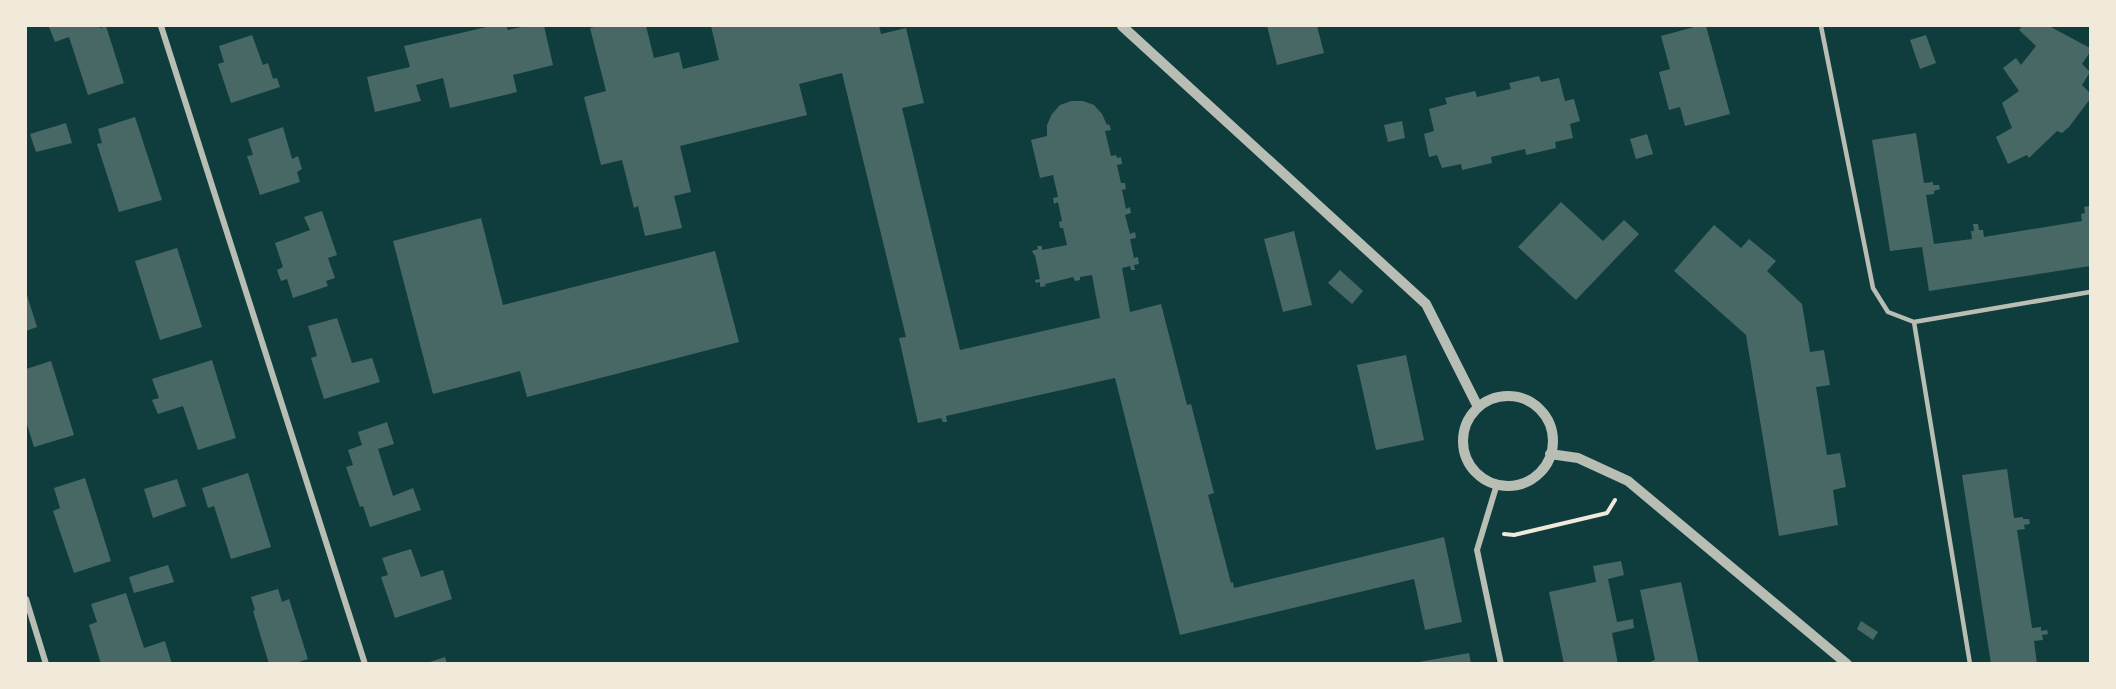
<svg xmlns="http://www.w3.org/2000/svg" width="2116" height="689" viewBox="0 0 2116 689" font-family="Arial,sans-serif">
	<rect width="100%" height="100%" fill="#0f3d3e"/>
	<path fill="#486865" d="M54,26H99L100,28L106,26L124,83L88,95L69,37L55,42L49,27Z
		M491,26H506L508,30L526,26H544L553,65L513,75L517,92L450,108L443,78L416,85L421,101L375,112L367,77L410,67L404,46Z
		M599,26H646L654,58L679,52L683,69L719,60L711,26H879L881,34L906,28L924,103L902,108L960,350L1100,318L1092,275L1080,277V280L1075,281L1073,277L1045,284L1046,286L1040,287V282L1036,283L1035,280L1040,279L1035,255H1034L1032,251L1038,249L1037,246H1042V250L1067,245L1063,228H1060L1059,222L1062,221L1058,202L1054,204L1053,198L1058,197L1053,175L1040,178L1031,140L1047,136V125L1052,114L1060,105L1071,101H1083L1094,105L1102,114L1107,125L1109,124L1111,130L1105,131L1111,156L1116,155L1117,158L1121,157L1122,164L1117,165L1121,183H1125L1126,189L1122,190L1126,209L1130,207L1131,213L1125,215L1130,234L1135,232L1136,238L1130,239L1134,258L1138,257L1139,264L1134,265L1135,270H1131L1130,266L1122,268L1130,312L1161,304L1187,405L1191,404L1214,493L1208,495L1231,583L1233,582L1234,588L1444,537L1462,622L1425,630L1414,579L1180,635L1115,378L946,416L947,422H943L941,418L918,423L899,338L906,337L842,73L799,84L807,115L680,146L691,192L674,196L682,228L645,236L638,206L634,208L622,160L601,165L584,97L606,91L590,28Z
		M1267,26H1317L1324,53L1277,65Z
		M1698,26H1706L1730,114L1685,126L1680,107L1669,110L1659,72L1670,69L1661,36Z
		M2022,26H2049L2090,48V52L2082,64L2090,72L2082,85L2090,93V99L2069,127L2062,133L2057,131L2029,158L2027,155L2008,164L1996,137L2012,128L2002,103L2019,91L2003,68L2016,58L2021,65L2036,46L2019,30Z
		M252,35L263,65L268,63L273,79L277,78L280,87L231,103L218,64L224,62L219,46Z
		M1926,35L1936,63L1920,69L1910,40Z
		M1539,76L1541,82L1559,78L1565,101L1574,99L1580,121L1570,124L1573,138L1555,142L1556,148L1526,155L1525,149L1491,157L1492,163L1462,170L1461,164L1442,168L1437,155L1429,157L1424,134L1434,131L1429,109L1447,104L1445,98L1475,91L1477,97L1511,89L1509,83Z
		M135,117L162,200L119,212L97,144L102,143L98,129Z
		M1402,121L1405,138L1388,142L1384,125Z
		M66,123L72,143L36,152L30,134Z
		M283,127L292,159L298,156L302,169L297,172L300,182L260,195L247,156L253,155L248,139Z
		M1916,133L1924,183L1933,182V185H1939L1940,189L1934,191V194L1926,195L1934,244L1972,239L1971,231H1974L1973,224H1978L1979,230H1983L1984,237L2082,221L2081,214L2085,213L2084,207L2089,206L2090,266L1929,291L1922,247L1890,251L1872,140Z
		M1647,134L1653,154L1636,159L1630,139Z
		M1561,202L1603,241L1624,220L1639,234L1576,300L1518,247Z
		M322,211L337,255L328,258L335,278L326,281L328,286L293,298L287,279L281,281L277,270L283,267L275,243L310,230L304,217Z
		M481,218L503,305L715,251L739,342L527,397L520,371L433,394L393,241Z
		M1714,225L1741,248L1749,239L1776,261L1767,271L1802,304L1810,352L1824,350L1830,385L1816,387L1827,455L1840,453L1846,487L1833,490L1838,525L1779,536L1746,335L1674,271Z
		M1294,231L1312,305L1283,312L1264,239Z
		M177,248L202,327L160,340L135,261Z
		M1340,270L1363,291L1352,304L1328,283Z
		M26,292L37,327L26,331Z
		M337,318L352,363L372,358L380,382L324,399L311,358L317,356L308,326Z
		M1406,355L1424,440L1376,450L1357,365Z
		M212,360L236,438L198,450L183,406L158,414L152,400L159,398L152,379Z
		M51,361L74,435L34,447L26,421V369Z
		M387,422L394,444L378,449L393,496L413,488L421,510L370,527L363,506L360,507L346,467L353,465L348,450L362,445L358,432Z
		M2007,469L2014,518L2023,517V519H2029L2030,524L2024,525L2025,529L2017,530L2032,628L2041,627V631L2047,630L2048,634L2042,635L2043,640L2034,641L2037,664H1991L1962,475Z
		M248,473L271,547L231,559L214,506L208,508L202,488Z
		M85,478L111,561L74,573L53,511L60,508L54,488Z
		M177,479L186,506L153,518L144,489Z
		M411,549L421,577L443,570L452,599L395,618L381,577L388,575L382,558Z
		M1621,561L1624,575L1608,579L1617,622L1633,619L1634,628L1612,633L1618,664H1564L1549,592L1596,582L1593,566Z
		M168,565L174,582L134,593L129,577Z
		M1681,582L1699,664H1645L1655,660L1640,590Z
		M278,589L282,602L289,599L308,659L293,664H269L253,611L255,610L251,597Z
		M126,593L144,648L165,641L172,664H101L89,625L97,622L91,604Z
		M1861,621L1878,632L1873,640L1857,629Z
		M1469,653L1471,664H1419V662Z
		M445,657L447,664H427V663Z"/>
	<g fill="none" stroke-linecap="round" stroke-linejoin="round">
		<path stroke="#f1e9da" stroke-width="4" d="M1504,534L1514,535L1607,513L1615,500"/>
		<path stroke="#b8beb3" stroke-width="4.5" d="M1821,26L1873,288L1888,312L1914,322L2090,292
			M1914,322L1970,664"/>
		<path stroke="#b8beb3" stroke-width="6" d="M161,26L365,664
			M1497,484L1477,550L1501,664
			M26,599L46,664"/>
		<path stroke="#b8beb3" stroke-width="10" d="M1122,26L1426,304L1478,407
			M1463 441a45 45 0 1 1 90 0a45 45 0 1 1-90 0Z
			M1550,454L1578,458L1628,481L1847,664"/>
	</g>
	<rect width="2116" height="689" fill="none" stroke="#f1e9da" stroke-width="54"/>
</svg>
